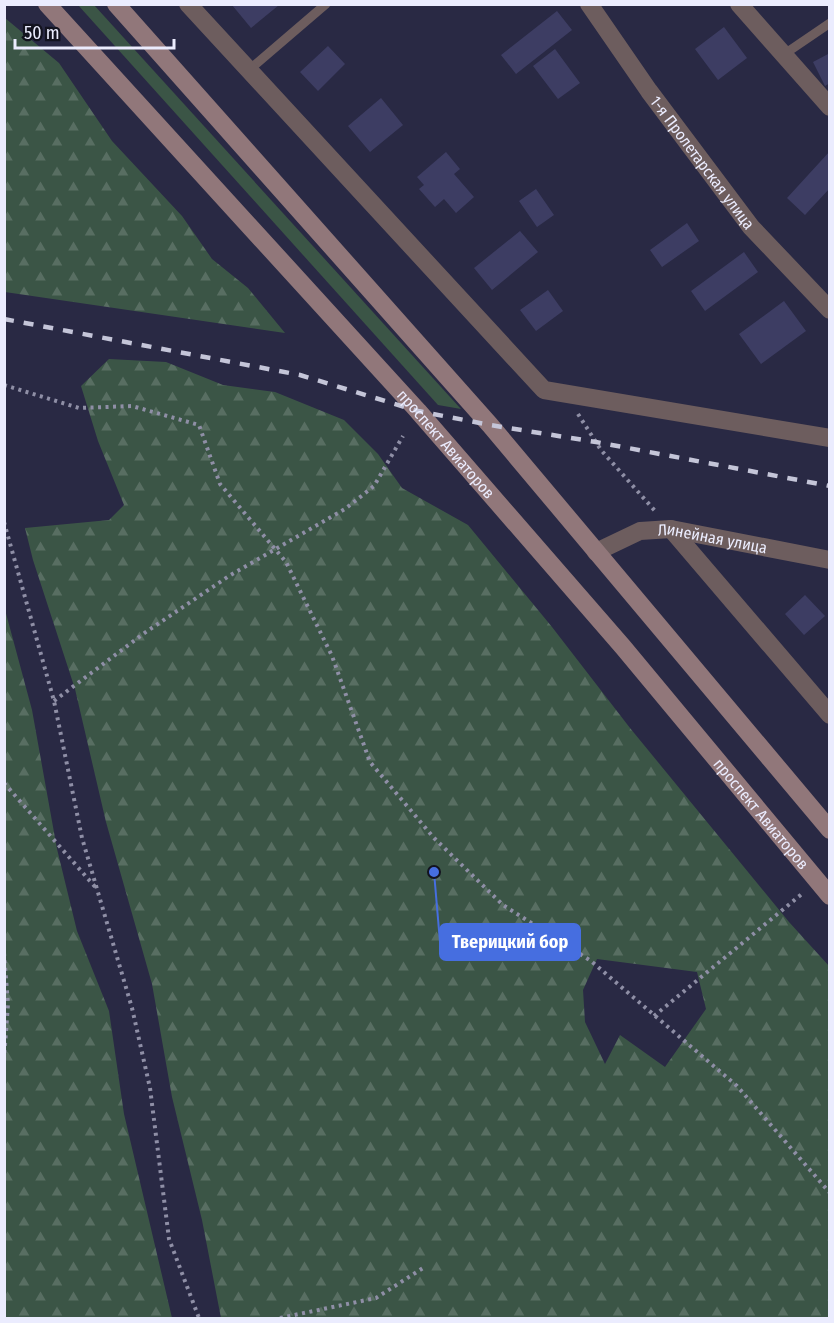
<svg xmlns="http://www.w3.org/2000/svg" width="834" height="1323" viewBox="0 0 834 1323" font-family="'Fira Sans Condensed',sans-serif">
	<defs>
		<pattern id="forest-firs" width="22" height="20" patternUnits="userSpaceOnUse" patternTransform="scale(1.5)"><rect width="22" height="20" fill="#3b5546"/><path d="M5 1l3.5 6h-7zM16 11l3.5 6h-7z" fill="#586e62"/></pattern>
	</defs>
	<rect width="100%" height="100%" fill="#292944"/>
	<path fill="#3b5546" d="M78,5H94L461,409L438,405Z"/>
	<path fill="url(#forest-firs)" fill-rule="evenodd" d="M5,18L59,63L112,141L182,216L212,259L248,288L285,333L5,292Z
		M109,359L166,362L223,385L275,392L344,420L378,454L402,488L468,525L552,627L630,728L789,922L829,966V1318H221L202,1220L172,1097L152,984L106,822L75,689L33,560L25,528L109,520L124,505L98,441L81,386ZM597,959L697,972L706,1009L665,1067L620,1035L605,1064L585,1022L583,990Z
		M4,606L32,710L57,849L77,931L109,1011L124,1114L172,1318H5Z"/>
	<path fill="#3d3d63" d="M232,5H279L251,28Z
		M557,11L572,30L516,74L501,55Z
		M724,27L747,58L718,80L695,49Z
		M328,46L345,64L318,91L300,72Z
		M555,49L580,83L558,99L533,66Z
		M830,53V83L825,86L813,62Z
		M381,98L403,125L370,152L348,126Z
		M830,151V188L805,215L787,198Z
		M446,152L460,169L454,174L474,197L456,213L444,199L435,207L419,189L424,185L417,177Z
		M536,189L554,215L537,227L519,201Z
		M687,223L699,241L662,267L650,250Z
		M520,231L538,252L492,290L474,268Z
		M744,252L758,272L705,311L691,291Z
		M548,290L563,311L536,331L520,310Z
		M784,301L806,331L761,364L739,334Z
		M805,595L825,616L804,635L785,614Z"/>
	<g fill="none" stroke-linecap="round" stroke-linejoin="round">
		<path stroke="#8f8fa6" stroke-width="4" stroke-dasharray="3 4.5" stroke-linecap="butt" d="M4,385L79,408L132,406L199,425L220,484L286,562L332,656L370,762L434,838L503,905L591,961L737,1086L830,1193
			M578,414L601,450L656,512
			M4,522L54,701L82,838L132,1008L150,1088L169,1239L199,1318
			M54,701L143,634L229,576L345,509L374,486L403,436
			M4,783L97,889
			M4,953L8,1004L4,1059
			M654,1016L803,893
			M280,1318L376,1298L423,1268"/>
		<path stroke="#6d5d5e" stroke-width="9" d="M783,55L830,23
			M249,70L326,4"/>
		<g stroke="#6d5d5e" stroke-width="18">
			<path d="M188,4L544,390L830,438"/>
			<path id="s1" d="M589,4L649,91L751,227L830,310"/>
			<path d="M739,4L830,107"/>
			<path d="M671,529L830,715"/>
			<path id="s2" d="M596,552L640,531L671,529L830,560"/>
		</g>
		<g stroke="#91777a" stroke-width="18">
			<path id="s3" d="M47,4L418,411L623,647L830,896"/>
			<path d="M116,4L490,425L830,830"/>
		</g>
		<path stroke="#c4c5d8" stroke-width="4.5" stroke-dasharray="10 10" stroke-linecap="butt" d="M4,319L300,375L418,411L490,425L596,442L830,486"/>
	</g>
	<g text-anchor="middle" dominant-baseline="central" stroke-width="4.5" stroke-linejoin="round" paint-order="stroke">
		<g font-size="16" fill="#ebecfe" stroke="#13131f">
			<text stroke="none"><textPath href="#s1" startOffset="195">1-я Пролетарская улица</textPath></text>
			<text stroke="none"><textPath href="#s3" startOffset="594">проспект Авиаторов</textPath></text>
			<text stroke="none"><textPath href="#s2" startOffset="122">Линейная улица</textPath></text>
			<text stroke="none"><textPath href="#s3" startOffset="1080">проспект Авиаторов</textPath></text>
		</g>
	</g>
	<path fill="none" stroke="#466ee0" stroke-width="2" d="M434 872L440 942"/>
	<circle fill="#466ee0" stroke="#13131f" stroke-width="2" cx="434" cy="872" r="6"/>
	<rect fill="#466ee0" stroke="#466ee0" stroke-width="2" x="440" y="924" width="140" height="36" rx="6"/>
	<g font-size="18" text-anchor="middle" font-weight="bold" fill="#fff">
		<text x="510" y="948">Тверицкий бор</text>
	</g>
	<rect width="834" height="1323" fill="none" stroke="#ebecfe" stroke-width="12"/>
	<path d="M15 39v9h159v-9" fill="none" stroke="#ebecfe" stroke-width="3"/>
	<text x="24" y="39" font-size="18" fill="#ebecfe" stroke="#13131f" stroke-width="4.5" paint-order="stroke">50 m</text>
</svg>
